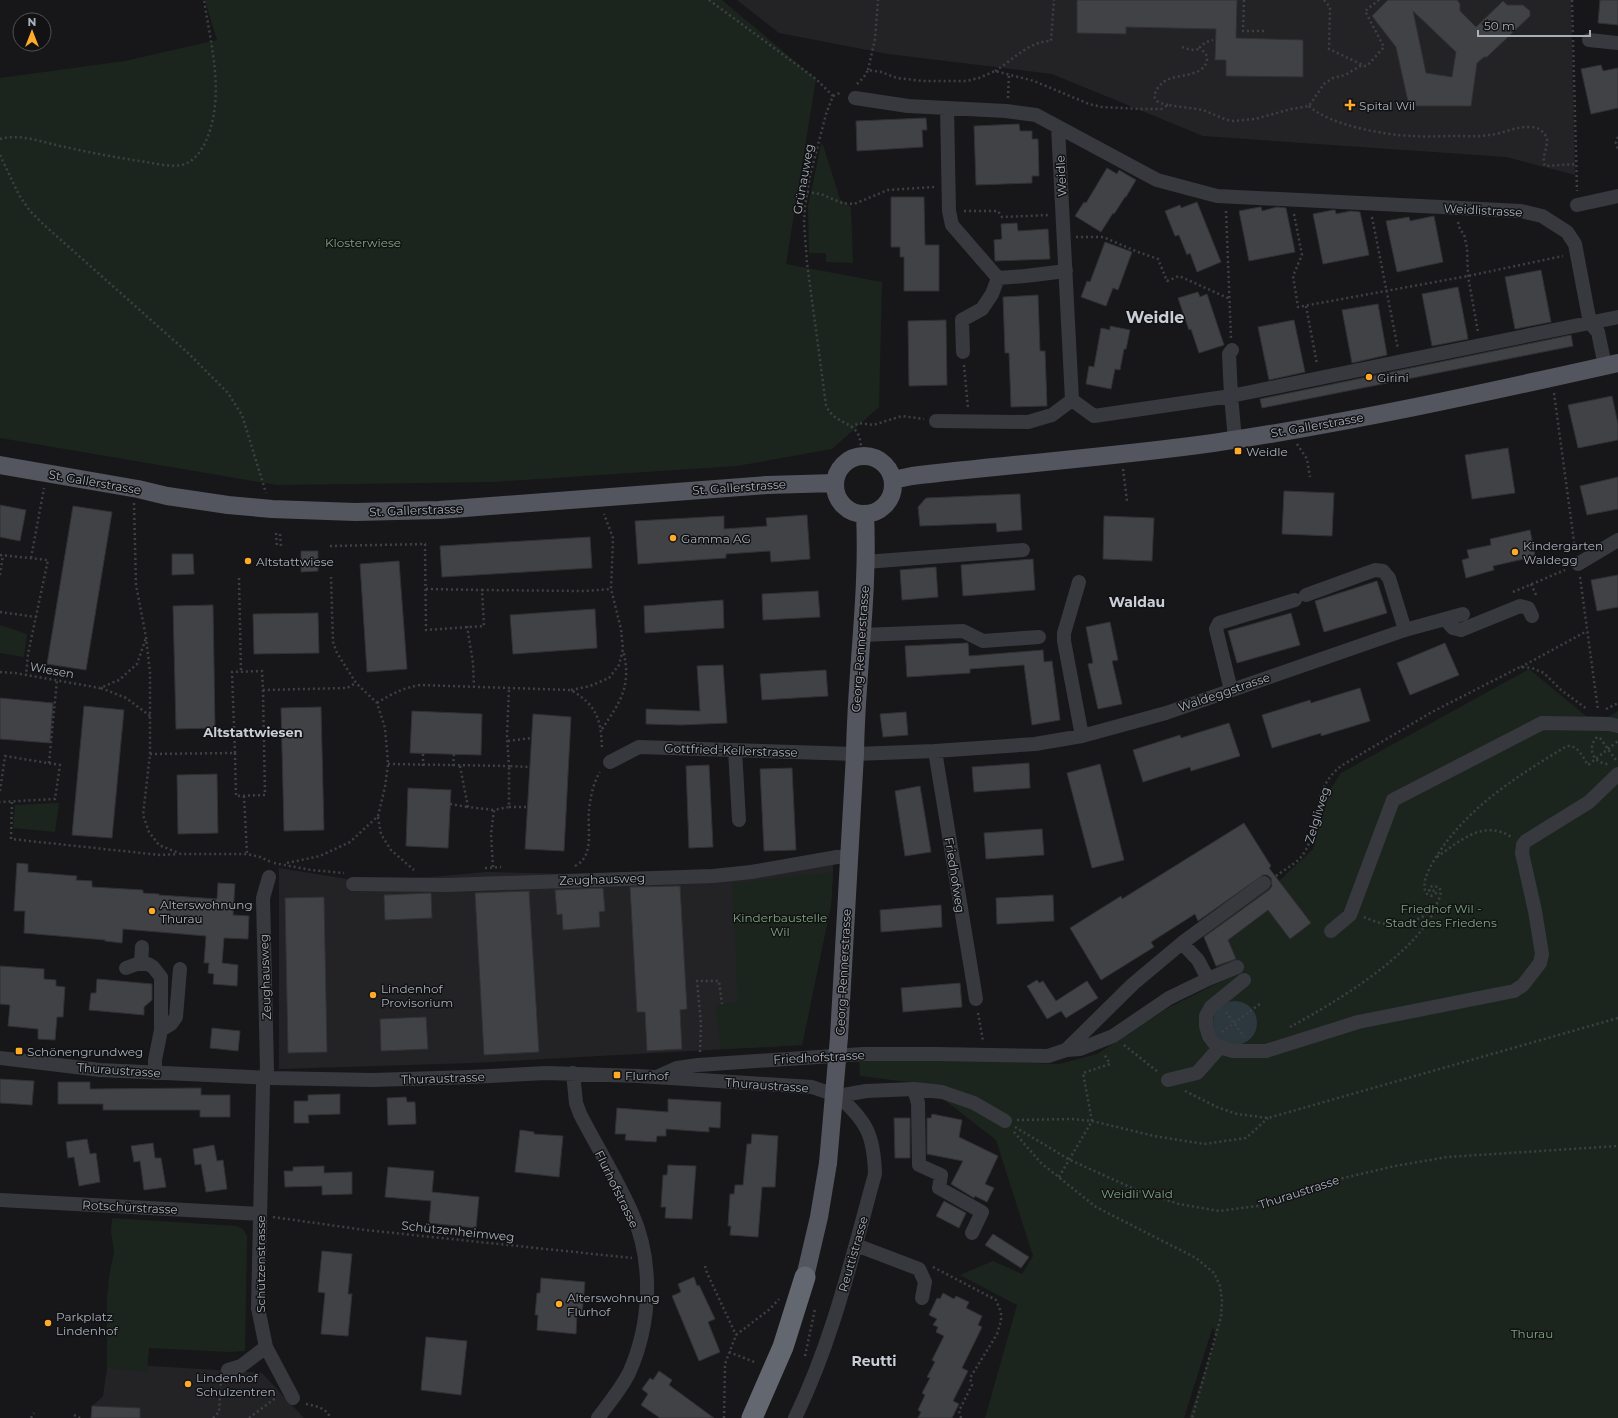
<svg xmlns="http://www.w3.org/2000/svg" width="1618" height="1418" viewBox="0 0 1618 1418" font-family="Montserrat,sans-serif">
	<rect width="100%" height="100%" fill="#171719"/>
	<path fill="#232326" d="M737,0H1571L1575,175L1506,157L1203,136L1052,74L888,54L779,33Z
		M834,852L831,905L802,1045L472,1063L279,1069V868L347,879L419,878L486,872L573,874L640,872L735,868Z
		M152,1366L262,1373L304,1418H91L92,1406L103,1396L107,1368Z"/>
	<path fill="#1c251d" d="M205,0H722L816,79L786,264L882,282L879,407L832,449L737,466L492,482L277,485L0,438V78L125,61L217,40Z
		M821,144L823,145L840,199L851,207L853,263L826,262V253H809L808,207Z
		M0,625L27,634L24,657L0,653Z
		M1529,669L1586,716L1608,717L1618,711V1418H1189L1216,1337L1213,1326L1184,1418H985L1017,1305L960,1275L993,1261L1022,1274L1033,1256L996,1140L924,1084L860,1076L859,1057L1059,1064L1097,1054L1166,1009L1222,981L1202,932L1279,881L1313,849L1328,793L1341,773Z
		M59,803L55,832L13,828L15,805Z
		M833,872L831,905L802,1045L721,1049L715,1005L738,1002L732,883Z
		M112,1218L236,1226L243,1229L247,1236L245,1351L229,1352L149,1348L147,1372L107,1368V1300L109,1276L114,1252L111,1231Z"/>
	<path fill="#2c373e" d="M1213 1023a22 22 0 1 1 44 0a22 22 0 1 1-44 0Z"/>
	<path fill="#414246" stroke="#313135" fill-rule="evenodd" d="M1077,0H1237L1236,38L1303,40V77L1226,76V60H1215L1216,29L1126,27V34L1077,33Z
		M1388,0H1457L1460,4V11L1476,27L1503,1L1507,5H1523L1530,11V16L1487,57H1484L1477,63L1471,106H1409L1396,47L1372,16ZM1413,11L1456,52L1452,77L1426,73Z
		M1600,0H1618V25L1598,23Z
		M1601,65L1603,71L1618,68V108L1591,114L1581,69Z
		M926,118L927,130H922L923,147L857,151L856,121Z
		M1019,124L1020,131H1032V139H1038L1039,176H1032V183L976,185L974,126Z
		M1107,168L1117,174L1119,170L1136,180L1126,197H1125L1114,214L1113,213L1101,232L1075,216L1084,202L1086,203Z
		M891,197H924L925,245H939V291H904V257H900V247H891Z
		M1197,202L1221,262L1197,272L1190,253L1187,255L1179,235L1175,236L1165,211L1180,205L1181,208Z
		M1260,207H1261L1262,211L1277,207L1286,208L1295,252L1249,261L1239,211Z
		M1333,210H1335L1336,214L1351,211L1360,212L1369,255L1323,264L1313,214Z
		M1434,216L1443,262L1397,272L1386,221L1409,217L1410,221Z
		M1017,223L1018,231L1048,229L1050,259L995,261L994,240L1002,239L1001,224Z
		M1105,242L1132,252L1118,290L1113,288L1106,306L1081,297L1087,281L1090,282Z
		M1541,270L1551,322L1515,329L1505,277Z
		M1458,287L1468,339L1432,346L1422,294Z
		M1198,292L1200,297L1207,294L1224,345L1199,353L1191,329L1189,330L1178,298Z
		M1038,295L1040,351H1045L1047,406L1011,407L1009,353H1005L1003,297Z
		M1378,304L1387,355L1352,363L1342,310Z
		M946,320L947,385L909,386L908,321Z
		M1294,320L1305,372L1269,380L1258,327Z
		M1110,326L1130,330L1126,349H1124L1120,370L1115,369L1111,389L1086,384L1089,366L1094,367L1101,328L1110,330Z
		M1571,335L1573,346L1262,408L1260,399Z
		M1612,396L1618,424V440L1578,448L1568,405Z
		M1508,448L1515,493L1472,499L1465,455Z
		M1618,477V509L1587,515L1580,486Z
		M1284,491L1334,493L1332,536L1282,534Z
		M1020,494L1022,530L997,532L996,523L920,526L918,507L926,498Z
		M0,505L26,510L20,541L0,537Z
		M73,506L112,512L86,670L47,664Z
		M807,515L810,559L771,562L770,551L726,554V558L638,564L635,521L724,516V529L767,526L766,518Z
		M1104,516L1154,518L1152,561L1103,559Z
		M1530,530L1535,555L1528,557V558L1493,566L1494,570L1466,578L1462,560L1469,558L1467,550L1491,545L1490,539Z
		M590,537L592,568L442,577L440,546Z
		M301,551H318V571L301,572Z
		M172,554H193L194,574L172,575Z
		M1033,559L1035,590L963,596L961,565Z
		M399,561L407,669L367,672L360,564Z
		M936,567L938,597L902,600L900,570Z
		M1618,575V607L1597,611L1591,580Z
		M1377,581L1387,613L1324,632L1315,601Z
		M818,591L820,617L763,620L762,594Z
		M723,600L724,628L645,633L644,606Z
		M213,605L215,728L176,729L173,606Z
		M595,609L597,648L513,654L510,615Z
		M318,613L319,653L254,654L253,614Z
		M1291,613L1300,645L1237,663L1228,631Z
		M1110,622L1118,660L1112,661L1122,704L1098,709L1088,664L1093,663L1086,627Z
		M967,643H968L969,656L1043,650L1044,662L1052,661L1060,720L1032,725L1024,665L970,669V673L907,677L905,646Z
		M1445,643L1459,675L1410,695L1397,663Z
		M723,665L727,723L681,725L646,724V709L700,711L697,666Z
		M826,670L828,696L762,700L760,674Z
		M1360,688L1370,721L1321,736V733L1272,748L1262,715L1310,700L1311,703Z
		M0,698L53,703L50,743L0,739Z
		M84,706L124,710L112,838L72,835Z
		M321,707L324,830L284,831L281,708Z
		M412,711L482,714L481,755L410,753Z
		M906,712L908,735L883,737L880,714Z
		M533,714L571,717L564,851L525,849Z
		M1229,723L1240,756L1191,771L1190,767L1143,782L1133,750L1180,735L1181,738Z
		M1029,763L1030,788L974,792L972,767Z
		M1100,764L1124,860L1092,868L1067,773Z
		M709,765L713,847L689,848L686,766Z
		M792,768L796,850L764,851L760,769Z
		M217,774L218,833L178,834L177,775Z
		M920,786L931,852L905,856L895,791Z
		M408,788L451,790L448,848L406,846Z
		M1244,823L1271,866L1269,868L1311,923L1290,939L1268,910L1228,940L1236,959L1216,966L1204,937L1269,890L1272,886L1271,878L1267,875H1263L1198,921L1195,914L1151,942L1154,947L1101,980L1070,928L1121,896L1122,899Z
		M1042,829L1044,855L986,859L984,833Z
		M17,863L28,864V872L77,876L76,880L92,881V887L143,890V893L159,894V895L217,899L218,883L235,884L233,915L249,916L248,939L224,938L222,963L238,965L237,986L213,984L214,974L208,973L209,963H204L206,936L123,929L122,943L105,941V940L24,933L25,911H14Z
		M680,886L687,1009L680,1010L682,1049L647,1051L645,1012H637L630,887Z
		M603,888L605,911L599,912L600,927L563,930L562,914L557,915L555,890Z
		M529,891L539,1052L484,1055L475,893Z
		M431,893L432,918L385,920L384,895Z
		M1053,895L1054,921L997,924L996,898Z
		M324,897L327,1052L288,1053L285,898Z
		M941,905L942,927L881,932L880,910Z
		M0,966L44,969V979L56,980V986L65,987L63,1017H57L55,1040L38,1039V1029L8,1026L10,1005L0,1004Z
		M97,979L152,984V1000L144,1007V1015L89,1010L91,993H96Z
		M1037,980L1039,983L1043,981L1056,1001L1087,981L1098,998L1066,1018L1061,1011L1047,1019L1027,986Z
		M960,983L962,1007L903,1012L901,988Z
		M426,1017L428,1049L381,1051L380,1019Z
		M212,1028L240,1031L238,1051L210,1048Z
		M0,1079L34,1081L32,1105L0,1103Z
		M58,1082H90V1089L201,1088V1095H230V1117H200V1110H103V1104H58Z
		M340,1094V1114L308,1115L309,1123H294V1101H308V1095Z
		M406,1097L407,1102H415L416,1124L388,1125L387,1098Z
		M668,1099L721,1102L720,1128L709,1127V1132L666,1129V1136H657L656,1142L625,1140L626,1134H615L617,1108L668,1112Z
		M932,1114L962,1120L959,1137L998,1156L985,1184L994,1188L987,1202L975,1196L974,1198L951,1184L963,1161L927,1154V1118H931Z
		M894,1118H910V1158H895Z
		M520,1130L534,1132V1134L563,1136L559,1177L515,1172Z
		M752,1134L778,1136L775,1187H762L758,1237L730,1235L731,1226H728L730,1194H734L735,1185H743L747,1144H751Z
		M87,1139L90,1154L96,1153L100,1182L79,1186L74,1157L68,1158L66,1142Z
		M153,1143L155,1158H161L166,1187L144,1190L140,1161L134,1162L131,1146Z
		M214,1145L217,1161L223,1160L227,1189L206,1192L201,1164L195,1165L193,1149Z
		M668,1165L696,1166L692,1219L665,1218L666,1207H661L663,1175H667Z
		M324,1166V1173L352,1172V1194L322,1195V1186L285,1187L284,1171H293V1167Z
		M388,1167L434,1171L432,1192L479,1197L476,1228L429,1223L431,1201L385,1197Z
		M944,1201L966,1213L959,1228L936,1216Z
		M993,1234L1029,1257L1021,1268L985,1245Z
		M322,1251L352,1254L348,1294H352L348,1336L321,1334L325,1293L318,1292Z
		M694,1277L697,1286L699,1285L715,1319L708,1322L720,1352L699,1361L672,1296L681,1292L678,1284Z
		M541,1278L585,1282L582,1314H577L576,1334L537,1330L538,1315H535L537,1293H540Z
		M943,1293L954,1299L956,1296L969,1302L966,1308L982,1316L978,1325L982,1327L962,1368L968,1371L953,1401L959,1404L952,1418H918L921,1412L918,1410L925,1395L922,1393L930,1378L927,1377L935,1362L932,1360L944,1336L936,1332L938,1327L933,1325L937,1319L929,1315L937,1298L940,1299Z
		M426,1337L467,1341L461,1395L421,1390Z
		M659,1371L672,1380L669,1385L714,1418H660L641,1405L648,1394L642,1389L650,1378L653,1380Z
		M92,1406L140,1408V1418H91Z"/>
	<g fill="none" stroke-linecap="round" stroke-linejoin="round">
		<path stroke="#3d4045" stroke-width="2.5" stroke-dasharray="2 3" stroke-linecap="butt" d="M709,0L816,79L833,96L826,114L810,176L805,206L804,223L807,263L826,405C833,423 851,421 858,434C861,440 861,449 862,456
			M1244,0L1243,31H1267
			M1324,0L1330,7L1329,49L1365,66L1368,65L1384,47L1365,11L1379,0
			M1572,0L1577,191
			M1182,47L1191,50L1200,49
			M868,70L875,39L878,0
			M995,71C1013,60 1029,41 1051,41L1054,0
			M857,84L864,77L868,70L881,72L897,78L923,81H966L979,78L995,71L1034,81L1089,104L1102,107L1141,109H1161L1168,105L1203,110L1227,120L1233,121L1255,119L1291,109L1309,106L1324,84L1333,78L1345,75L1362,65
			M833,96L842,92
			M1008,98L1009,74
			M1168,105C1164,104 1158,103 1156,100C1151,94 1161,82 1167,80C1178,74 1204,77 1207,60V56L1200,47L1206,42L1213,40
			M1309,106C1329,125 1385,135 1412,136C1426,137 1441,136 1455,136C1466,136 1478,137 1489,135C1502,134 1516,126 1530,127C1539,127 1543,131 1547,138C1548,147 1541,158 1545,166L1577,164
			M1618,137L1616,143L1618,150
			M0,139C21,133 44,143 65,147C92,153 119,158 146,162C157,164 170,167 182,165C193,162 200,153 205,143C226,98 211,46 204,0
			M0,155L19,195L30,211L43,224L188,353L228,393L242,415L266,493
			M807,192L821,194L842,203L854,204L888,190L934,187
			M964,211H998L1002,217L1049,215
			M1226,211L1231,338
			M1294,214L1302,255L1293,276L1298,307L1468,276L1563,256
			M1372,217L1398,349
			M1458,222L1460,230L1464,234L1467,248L1468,276L1478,332
			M1076,237H1103L1138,252L1158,259L1167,281L1179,276L1230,299
			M1306,306L1317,364
			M964,365L968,408
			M1554,393L1575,549
			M851,427L859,423L873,425L902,416L924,419
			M1297,444L1307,459L1310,477
			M1123,469L1127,501
			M134,503L136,585L146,637L150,672V754L143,815L149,832L159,845L181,854H247L260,857L271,862
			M276,533L277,547
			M280,534L281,546
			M330,546L425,544L426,630L484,626L482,590L584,591L611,589
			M0,555L48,560L28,654L26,675
			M31,558L44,488
			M0,575L3,555
			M1580,577L1598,710
			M239,578L241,672
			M1531,584L1537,597
			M426,589L482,590
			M1513,592L1565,570
			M0,612L36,617
			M467,626L473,663L474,687
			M1521,667L1587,631
			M0,672L15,673L100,688L119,680L137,664L146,638
			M101,688L126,698L150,716
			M571,690L590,686L609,678L619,665L623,649L621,629L611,589L613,538L604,514
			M377,703C391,694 403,688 420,685L571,690C598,706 601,720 602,750
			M1606,709L1618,703
			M602,729C621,701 632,685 623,650
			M1597,737C1586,749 1594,764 1609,764
			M1600,738L1616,760
			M508,741L531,738
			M235,753L236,796L265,795L263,690
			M150,754L235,753L232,672L262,671L263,690L347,688L356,683
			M49,763L57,680
			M388,764L509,766L507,736L509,689
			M423,766V753
			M453,766L454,754
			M460,766L468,807L494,810
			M0,791L5,756L60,765L55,799L0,802
			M244,796L247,854
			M12,802L11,839L160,855L178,854
			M450,804L468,807
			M509,807H528
			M378,817L381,834L391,850L414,870
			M1437,857C1460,841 1484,818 1513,838
			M274,863L311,870L344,873
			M287,863L320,856L350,842L378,816L385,787L388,764L385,728L377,703L356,683L337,653L333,642L331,577
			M575,866C595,856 587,829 589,811C590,799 593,783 600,772
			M493,867L491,834L494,810L509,807V766L530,767
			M485,868L501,867
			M1276,876C1285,869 1298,863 1304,853C1322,824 1310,790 1341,766L1432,712L1520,667L1532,668L1544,673L1561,690L1587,709
			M1364,917C1371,920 1380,924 1388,924C1410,925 1438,916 1441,891L1439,887L1432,886L1429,890L1431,892L1435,890L1436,893L1431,896C1424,894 1424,888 1425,881C1427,871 1433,862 1438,854C1469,806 1519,775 1567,746C1578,745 1582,756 1588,765L1618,741
			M1226,1012L1244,1037
			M978,1013L983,1041
			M1290,1027C1336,1002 1413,956 1436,908
			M1222,1032L1261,1003
			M1124,1045L1158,1072
			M700,1052L701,1024L697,981H719L722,1004
			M1185,1091L1217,1107L1237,1114L1268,1118L1618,1018
			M1017,1120L1072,1119L1092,1121L1154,1136L1204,1144L1246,1138L1268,1118
			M1015,1127L1070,1160L1141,1192L1179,1204L1219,1211L1265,1205L1335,1180L1395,1166L1447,1157L1618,1146
			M1014,1132L1041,1163L1096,1207L1196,1258L1214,1273L1220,1286L1222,1301L1221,1317L1192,1418
			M1059,1177L1092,1121L1083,1073L1110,1064L1104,1054
			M273,1217L365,1230L632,1258
			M705,1266L707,1273L736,1335
			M933,1267L996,1300L1001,1312V1321L997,1334L970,1378L972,1385L959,1411L961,1418
			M729,1352L757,1363
			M805,1356L815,1309
			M306,1404C316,1406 327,1408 330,1418
			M74,1415L80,1418
			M31,1418L34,1413
			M213,1418L219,1412L221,1381
			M249,1418L277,1397
			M724,1418L725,1364L736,1335L770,1309L779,1299"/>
		<path stroke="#37393e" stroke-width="14" d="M1589,40L1618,43
			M855,98L908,106L1006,111L1036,115L1157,180L1217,196L1521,211L1542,216L1567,232L1575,244L1590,323L1598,332L1605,366
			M947,108L949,211L952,225L998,278L1025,276L1066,271
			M1058,127L1072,400L1094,416L1231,396L1235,440
			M1577,205L1618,196
			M1232,350L1229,354L1231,396L1618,317
			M963,352L962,320L982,309L992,294L998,278
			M936,421L1028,422L1052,415L1072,400
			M865,562L1023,550
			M1578,564L1618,540
			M1079,582L1064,633V641L1082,736
			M1306,595L1375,570L1383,571L1389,578L1405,630
			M1445,619L1453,628L1461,630L1520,606L1528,608L1532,616
			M862,635L963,631L983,641L1039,637
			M1231,690L1216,629L1219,623L1295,600
			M735,750L739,820
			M935,751L976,999
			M610,762L639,747L855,754L935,751L1035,744L1082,736L1166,713L1405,630L1463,614
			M269,877L263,898L267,1069L263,1085L258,1308L266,1347L293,1398
			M353,884L446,885L713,876L751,872L837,857H850
			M1331,931L1350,915L1393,800L1542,723L1609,724L1618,726
			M1182,943L1198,960L1208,979
			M141,963L142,947
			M126,968L137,964H148L153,967L161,977V1030L155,1060V1073
			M1244,980L1211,1007L1206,1016V1026L1209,1036L1215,1044L1220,1047L1233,1051H1266L1358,1022L1514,991L1523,985L1540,963L1542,954L1535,911L1522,853L1523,845L1526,841L1589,802L1618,774
			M161,1030L171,1024L176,1017L180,969
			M1066,1050L1133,984L1182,943L1264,883
			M0,1058L100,1070L271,1078L372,1080L470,1077L546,1073L639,1076L812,1087L838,1096L866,1091L914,1089L942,1092L974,1103L1005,1121
			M573,1073L576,1103L580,1114C597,1147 617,1179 632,1213C654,1263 651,1324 629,1373C621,1389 609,1403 598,1418
			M657,1077L677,1068L698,1065L863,1054H938L1048,1056L1066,1050L1080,1049L1113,1036L1169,998L1208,979L1237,967
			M1168,1080L1197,1073L1220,1047
			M914,1089L918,1103L919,1165L941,1175L939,1188L982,1212L972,1233
			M0,1200L260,1214
			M856,1245L919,1269L925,1282L922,1298
			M228,1370L241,1366L266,1347
			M795,1418C833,1340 852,1257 875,1174C874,1136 867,1121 838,1096"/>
		<path stroke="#53565e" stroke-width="18" d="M835 485a29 29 0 1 1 58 0a29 29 0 1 1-58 0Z
			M0,465L138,489L167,496L228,505L272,509L355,512L439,510L767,485L835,483
			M893,480L912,476C1012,464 1113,457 1213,443C1349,423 1484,393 1618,363
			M839,1037L855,754C856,674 869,594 865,514
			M805,1277L819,1217L828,1163"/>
		<path stroke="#636770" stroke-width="21" d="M752,1418L783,1347L805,1277"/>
		<path stroke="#53565e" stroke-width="18" d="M828,1163L839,1037"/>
	</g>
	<g fill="#ffaa29" stroke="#121214" stroke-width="1.5">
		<path d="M1348 99h4v4h4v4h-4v4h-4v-4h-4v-4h4z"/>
		<circle cx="1369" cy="377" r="4"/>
		<rect x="1234" y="447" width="8" height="8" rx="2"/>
		<circle cx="673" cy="538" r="4"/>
		<circle cx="1515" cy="552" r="4"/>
		<circle cx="248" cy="561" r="4"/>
		<circle cx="152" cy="911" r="4"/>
		<circle cx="373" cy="995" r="4"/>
		<rect x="15" y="1047" width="8" height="8" rx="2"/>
		<rect x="613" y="1071" width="8" height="8" rx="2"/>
		<circle cx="559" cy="1304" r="4"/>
		<circle cx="48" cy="1323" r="4"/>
		<circle cx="188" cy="1384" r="4"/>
	</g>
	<g text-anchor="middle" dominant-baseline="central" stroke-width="3" stroke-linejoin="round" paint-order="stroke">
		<g font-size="12" fill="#a8afba" stroke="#121214" text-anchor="start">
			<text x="1359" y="105">Spital Wil</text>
			<text x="1377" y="377">Girini</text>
			<text x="1246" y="451">Weidle</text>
			<text x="681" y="538">Gamma AG</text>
			<text x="1523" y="545">Kindergarten<tspan x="1523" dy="14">Waldegg</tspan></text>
			<text x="256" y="561">Altstattwiese</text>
			<text x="160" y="904">Alterswohnung<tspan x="160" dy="14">Thurau</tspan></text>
			<text x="381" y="988">Lindenhof<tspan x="381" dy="14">Provisorium</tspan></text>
			<text x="27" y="1051">Schönengrundweg</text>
			<text x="625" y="1075">Flurhof</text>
			<text x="567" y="1297">Alterswohnung<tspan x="567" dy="14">Flurhof</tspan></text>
			<text x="56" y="1316">Parkplatz<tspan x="56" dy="14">Lindenhof</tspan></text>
			<text x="196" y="1377">Lindenhof<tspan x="196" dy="14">Schulzentren</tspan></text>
		</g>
		<g font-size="12" fill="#a8afba" stroke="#121214">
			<text transform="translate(1061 176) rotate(-93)">Weidle</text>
			<text transform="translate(803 179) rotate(-80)">Grünauweg</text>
			<text transform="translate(1483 210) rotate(3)">Weidlistrasse</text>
			<text transform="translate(1317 425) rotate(-10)">St. Gallerstrasse</text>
			<text transform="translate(95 482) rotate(10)">St. Gallerstrasse</text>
			<text transform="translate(739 487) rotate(-4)">St. Gallerstrasse</text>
			<text transform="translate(416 510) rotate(-2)">St. Gallerstrasse</text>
			<text transform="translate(860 649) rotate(-86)">Georg-Rennerstrasse</text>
			<text transform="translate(52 670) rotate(10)">Wiesen</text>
			<text transform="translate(1224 692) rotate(-19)">Waldeggstrasse</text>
			<text transform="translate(731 750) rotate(2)">Gottfried-Kellerstrasse</text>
			<text transform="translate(1317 815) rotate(-73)">Zelgliweg</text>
			<text transform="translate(955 875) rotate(81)">Friedhofweg</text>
			<text transform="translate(602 879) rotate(-2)">Zeughausweg</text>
			<text transform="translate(843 972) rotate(-87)">Georg-Rennerstrasse</text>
			<text transform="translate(265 977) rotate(-92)">Zeughausweg</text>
			<text transform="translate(819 1057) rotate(-3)">Friedhofstrasse</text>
			<text transform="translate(119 1070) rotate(4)">Thuraustrasse</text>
			<text transform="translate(443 1078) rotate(-2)">Thuraustrasse</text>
			<text transform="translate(767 1085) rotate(4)">Thuraustrasse</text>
			<text transform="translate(617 1189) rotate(64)">Flurhofstrasse</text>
			<text transform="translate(1299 1192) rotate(-18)">Thuraustrasse</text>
			<text transform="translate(130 1207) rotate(3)">Rotschürstrasse</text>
			<text transform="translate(458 1231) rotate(6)">Schützenheimweg</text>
			<text transform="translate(853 1254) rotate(-74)">Reuttistrasse</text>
			<text transform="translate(260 1264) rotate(-90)">Schützenstrasse</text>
		</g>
		<g font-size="12" fill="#7ea67e" stroke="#121214">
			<text x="363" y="242">Klosterwiese</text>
			<text x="1441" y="908">Friedhof Wil -<tspan x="1441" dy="14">Stadt des Friedens</tspan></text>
			<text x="780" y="917">Kinderbaustelle<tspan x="780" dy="14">Wil</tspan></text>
			<text x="1137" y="1193">Weidli Wald</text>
			<text x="1532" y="1333">Thurau</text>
		</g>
		<g font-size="13" font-weight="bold" fill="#c9cdd6" stroke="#121214">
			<text x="253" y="732">Altstattwiesen</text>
		</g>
		<g font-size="14" font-weight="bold" fill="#c9cdd6" stroke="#121214">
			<text x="1137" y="602">Waldau</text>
			<text x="874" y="1361">Reutti</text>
		</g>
		<g font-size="16" font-weight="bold" fill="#c9cdd6" stroke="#121214">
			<text x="1155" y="317">Weidle</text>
		</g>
	</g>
	<g transform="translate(32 32)"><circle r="19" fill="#121214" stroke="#4e5156"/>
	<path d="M0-3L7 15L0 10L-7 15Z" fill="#ffaa29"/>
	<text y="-6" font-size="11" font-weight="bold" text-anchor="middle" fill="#a8afba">N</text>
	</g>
	<path d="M1478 30v6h112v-6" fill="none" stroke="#a8afba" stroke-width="2"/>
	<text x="1484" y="30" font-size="12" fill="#a8afba" stroke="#121214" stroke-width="3" paint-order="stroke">50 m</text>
</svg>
